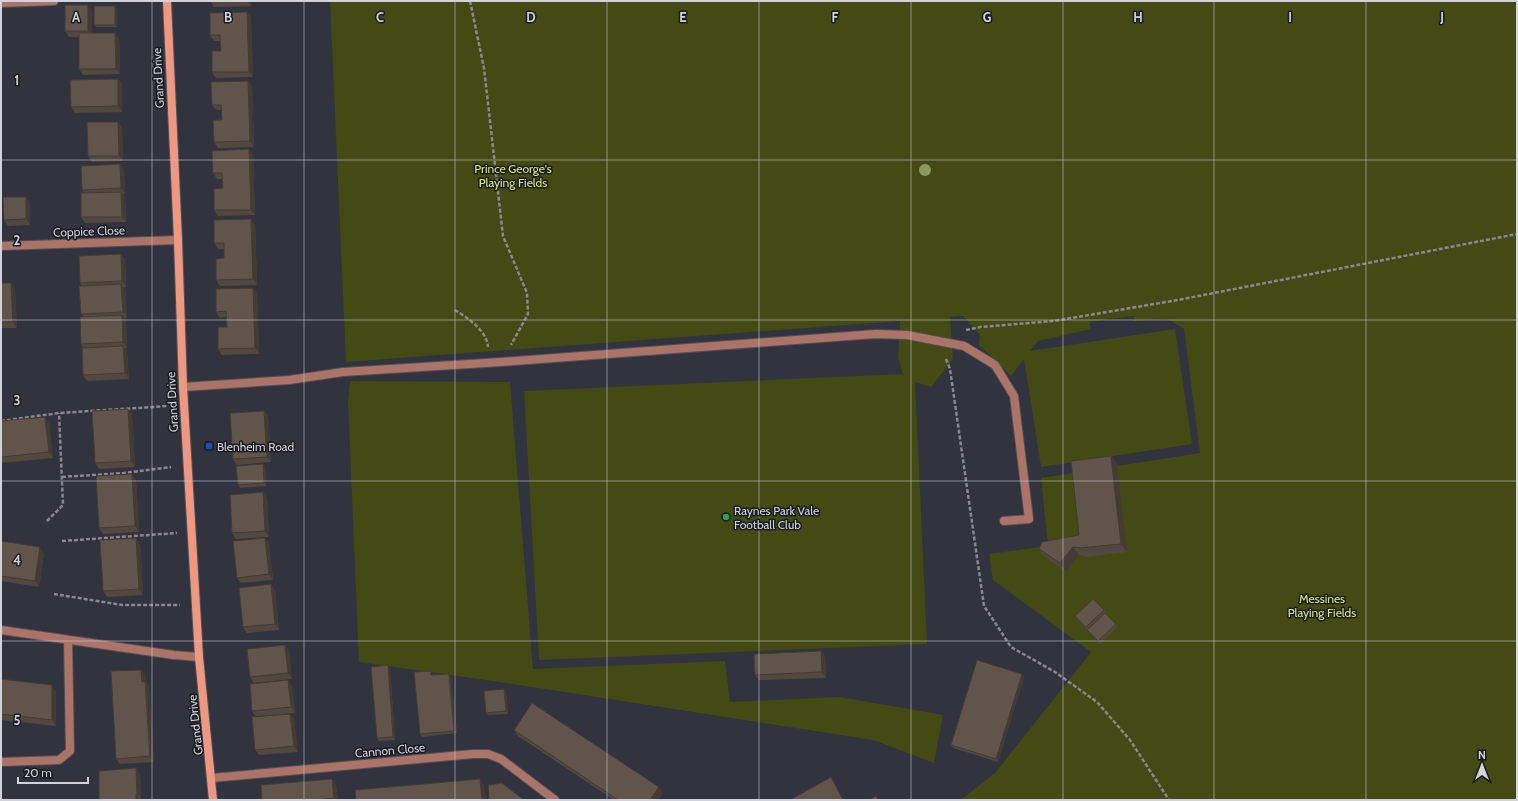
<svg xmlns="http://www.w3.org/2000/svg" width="1518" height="801" viewBox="0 0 1518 801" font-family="Cabin,sans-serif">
	<rect width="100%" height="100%" fill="#31333f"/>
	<path fill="#434a14" d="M330,1H1517V800H963L962,799L995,773L1091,652L993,580L989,554L1048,546L1041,478L1200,453L1184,329L1168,319L1134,321V316L1089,322L1091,329L1038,341L1030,351L1175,329L1192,444L1041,467L1024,359L1011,376L979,345L980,335L963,316L950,317L953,359L931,387L915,382L927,644L539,660L524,391L903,374L898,357L900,321L346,362Z
		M350,381L510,382L533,669L725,661L730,702L840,697L943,715L934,763L873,740L507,683L359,662L348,401Z"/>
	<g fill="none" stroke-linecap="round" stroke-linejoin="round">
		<g stroke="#4e505b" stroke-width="10">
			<path id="lane" d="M183,387L289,380L343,372L501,362L876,334L907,335L964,346L995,365L1014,396L1029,519L1004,521
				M1,762L59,760L70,751L68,640"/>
		</g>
		<g stroke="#4e505b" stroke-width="10">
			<path id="street" d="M1,3L54,1
				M1,246L178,240
				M1,630L174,655L199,657
				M212,778L473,754H488L501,759L555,800"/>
		</g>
		<g stroke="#4e505b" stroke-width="10">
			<path id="secondary" d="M167,1L178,240L183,387L199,657L213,800"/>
		</g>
		<path stroke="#868791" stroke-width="2.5" stroke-dasharray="4 2" stroke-linecap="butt" d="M470,1L484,68L503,236L527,293L528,314L511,345
			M455,310C468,318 487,331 488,347
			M966,330L980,327L1054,321L1178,300L1517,234
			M946,359L950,369L984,606L1011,647L1055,672L1097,702L1130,740L1169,800
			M1,421L59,413L168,406
			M62,477L124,473L171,467
			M47,521L63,505L59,413
			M62,541L177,533
			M54,594L122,605H180"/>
		<use href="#lane" stroke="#ac7466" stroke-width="8"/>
		<use href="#street" stroke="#ac7466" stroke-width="8"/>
		<use href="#secondary" stroke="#ef9881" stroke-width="8"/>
	</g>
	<circle fill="#8c9761" cx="925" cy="170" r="6"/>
	<path fill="#534840" d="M210,1H251V6L214,7Z
		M117,9V27H97L94,25Z
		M92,10V33L119,38L120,74L83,75L79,69V37H69L65,31Z
		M247,12L251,17L253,77L216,78L212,72L221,51L220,41H214L210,35Z
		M118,79L122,84V112L75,113L71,107Z
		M248,81L252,87L254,147L218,148L214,142L222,120V110H216L212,105Z
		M122,127L123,161L92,162L88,156Z
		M249,149L253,155L255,215L218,216L214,210L223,188L222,179H217L213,173Z
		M124,170L125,194H123L125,198L126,222L85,223L81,217L84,193L82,190Z
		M30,202V225L8,226L4,220Z
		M251,219L255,225L257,285L220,286L216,280L224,258V249H218L214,243Z
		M121,254L125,259L126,287H123L125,290L127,318H124L126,320L127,348H125L127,352L129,379L87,381L83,375V348L81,344L83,316L81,314L82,286L80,283Z
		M1,283H11L15,289L17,328H1Z
		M253,288L257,294L259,354L222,355L218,349L227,327L226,317L220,318L216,312Z
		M128,409L132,415L135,467L99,469L95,463Z
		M264,411L268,416L271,462L237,465L233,459Z
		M1,421L49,423L53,458L1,463Z
		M1111,456L1117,464L1127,552L1087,557L1079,555L1066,572L1045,557L1039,549L1079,535Z
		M263,464L265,467L266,486L240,488L238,485Z
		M136,480L139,532L103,534L99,528Z
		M267,498L269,537L236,539L232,533Z
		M265,538L269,543L273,580L241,583L237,578Z
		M1,541L44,553L39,587L1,581Z
		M140,544L143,595L107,597L103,591Z
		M275,590L279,630L247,633L243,627Z
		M1104,610L1106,613H1105L1118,626L1100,644L1089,633L1087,630L1077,619L1075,616Z
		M285,645L289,651L292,679L254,683L250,677Z
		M821,651L825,657L826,678L759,680L755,675Z
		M390,668L395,740L379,741L377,738Z
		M141,670L145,675L146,682L149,687L154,762L120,764L116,759Z
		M433,674V675L451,677L457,733L422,737L420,734Z
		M1022,674L1024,677L998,762L953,748L951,745Z
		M1,679L56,691V726L1,720Z
		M292,686L295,713L282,714L294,719L298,752L259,755L255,750L256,717L252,711Z
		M506,692L508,714L488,715L486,713Z
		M514,730L659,787L663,793L658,800H614L518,736Z
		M140,774L141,799L99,800Z
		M336,785L338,800H262Z"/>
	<path fill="#443b34" d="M247,1H251V6Z
		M88,5L92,10V37L88,31Z
		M115,6L117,9V27L115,25Z
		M247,12L251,17L253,77L249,72Z
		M115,33L119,38L120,74L116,69Z
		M118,79L122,84V112L118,106Z
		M248,81L252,87L254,147L250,141Z
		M118,122L122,127L123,161L119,156Z
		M249,149L253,155L255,215L251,210Z
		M120,164L124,170L125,194L121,188Z
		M121,192L125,198L126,222L122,217Z
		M26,197L30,202V225L26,219Z
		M251,219L255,225L257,285L253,279Z
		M121,254L125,259L126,287L122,281Z
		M11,283L15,289L17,328L13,322Z
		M121,284L125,290L127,318L123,312Z
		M253,288L257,294L259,354L255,348Z
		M122,315L126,320L127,348L123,342Z
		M123,346L127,352L129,379L125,373Z
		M128,409L132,415L135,467L131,461Z
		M264,411L268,416L271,462L267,457Z
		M45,417L49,423L53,458L49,452Z
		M1111,456L1117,464L1127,552L1121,544Z
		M263,464L265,467L266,486L264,483Z
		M132,474L136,480L139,532L135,526Z
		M263,492L267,498L269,537L265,531Z
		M136,538L140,544L143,595L139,589Z
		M265,538L269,543L273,580L269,574Z
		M40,547L44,553L39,587L35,581Z
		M1073,547L1079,555L1066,572L1060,563Z
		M271,584L275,590L279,630L275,624Z
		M285,645L289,651L292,679L288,673Z
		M821,651L825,657L826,678L822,672Z
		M388,665L390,668L395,740L393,737Z
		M141,670L145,675L146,682L149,687L154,762L150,756Z
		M449,674L451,677L457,733L454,731Z
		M1022,674L1024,677L998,762L996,759Z
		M288,680L292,686L295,713L291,707Z
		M52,685L56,691V726L52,720Z
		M504,689L506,692L508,714L506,711Z
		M290,714L294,719L298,752L294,746Z
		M136,768L140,774L141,799L137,794Z
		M831,777L835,783L844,800H843Z
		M332,779L336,785L338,800H335L334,798Z
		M480,779L484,785L486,800H482Z
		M659,787L663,793L658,800H650Z
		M136,794L140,799V800H136Z"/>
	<path fill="#61544b" stroke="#443b34" d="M65,5H88V31H65Z
		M94,6H115V25H94Z
		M247,12L249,72H212V51H221L220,35H210V13Z
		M79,33H115L116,69H79Z
		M118,79V106L71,107L70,80Z
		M248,81L250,141L214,142L213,120H222L221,105H212L211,82Z
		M87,122H118L119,156H88Z
		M249,149L251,210H214V189L223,188L222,173H213L212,151Z
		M120,164L121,188L82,190L81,166Z
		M121,192L122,217H81V193Z
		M3,197H26V219L4,220Z
		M251,219L253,279L216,280V259L224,258V243H214V220Z
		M121,254L122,281L80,283L79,256Z
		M1,283H11L13,322H1Z
		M121,284L123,312L81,314L79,286Z
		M253,288L255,348L218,349V327H227L226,311L216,312V289Z
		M122,315L123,342L81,344L80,317Z
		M123,346L125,373L83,375L82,348Z
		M128,409L131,461L95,463L92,411Z
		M264,411L267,457L233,459L230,413Z
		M45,417L49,452L1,457V421Z
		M1111,456L1121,544L1081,548L1073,547L1060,563L1039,549L1042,542L1079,535L1071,461Z
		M263,464L264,483L238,485L236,466Z
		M132,474L135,526L99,528L96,476Z
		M263,492L265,531L232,533L230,495Z
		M136,538L139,589L103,591L100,540Z
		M265,538L269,574L237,578L233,541Z
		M1,541L40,547L35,581L1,576Z
		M271,584L275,624L243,627L239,588Z
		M1093,599L1104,610L1086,627L1075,616Z
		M1105,613L1116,624L1098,641L1087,630Z
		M285,645L288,673L250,677L247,649Z
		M821,651L822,672L755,675L754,654Z
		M977,660L1022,674L996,759L951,745Z
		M388,665L393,737L377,738L371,667Z
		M141,670L142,682L145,681L150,756L116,759L111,671Z
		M431,671V675L449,674L454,731L420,734L414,672Z
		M1,679L52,685V720L1,714Z
		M288,680L291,707L252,711L250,684Z
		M504,689L506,711L486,713L484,691Z
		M532,703L659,787L650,800H618L514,730Z
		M290,714L294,746L255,750L252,717Z
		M136,768L137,794H136V800H99V771Z
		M831,777L843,800H790Z
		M332,779L334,798L313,800H262L261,785Z
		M480,779L482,800H356L355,790Z
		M502,783L524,800H489L488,785Z
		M876,796L879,800H869Z"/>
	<path fill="none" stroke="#d1d2da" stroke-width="1" stroke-opacity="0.55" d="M152,1V800M304,1V800M455,1V800M607,1V800M759,1V800M911,1V800M1063,1V800M1214,1V800M1366,1V800M1,160H1517M1,320H1517M1,481H1517M1,641H1517"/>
	<rect fill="#1a4fb4" stroke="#1a1b21" stroke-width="1.5" x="205" y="442" width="8" height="8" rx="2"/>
	<circle fill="#2e9e5b" stroke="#1a1b21" stroke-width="1.5" cx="726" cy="517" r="4"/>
	<g text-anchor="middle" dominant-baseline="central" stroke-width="3" stroke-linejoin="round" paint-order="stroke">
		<g font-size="12" fill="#d1d2da" stroke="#1a1b21">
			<text transform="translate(158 78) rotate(-93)">Grand Drive</text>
			<text transform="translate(89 231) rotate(-2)">Coppice Close</text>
			<text transform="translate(172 402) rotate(-93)">Grand Drive</text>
			<text transform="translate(195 725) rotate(-96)">Grand Drive</text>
			<text transform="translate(390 750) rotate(-5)">Cannon Close</text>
		</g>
		<g font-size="12" fill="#d7e87d" stroke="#1a1b21">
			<text x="513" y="168">Prince George's<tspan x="513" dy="14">Playing Fields</tspan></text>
			<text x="1322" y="598">Messines<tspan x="1322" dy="14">Playing Fields</tspan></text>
		</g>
		<g font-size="12" fill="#d1d2da" stroke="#1a1b21" text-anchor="start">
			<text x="217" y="446">Blenheim Road</text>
			<text x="734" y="510">Raynes Park Vale<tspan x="734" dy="14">Football Club</tspan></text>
		</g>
	</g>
	<g font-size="13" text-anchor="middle" font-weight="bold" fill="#d1d2da" stroke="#1a1b21" stroke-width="3" stroke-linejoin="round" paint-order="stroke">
		<text x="76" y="22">A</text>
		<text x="228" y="22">B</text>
		<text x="380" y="22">C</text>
		<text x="531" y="22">D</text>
		<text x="683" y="22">E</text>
		<text x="835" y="22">F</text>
		<text x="987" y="22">G</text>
		<text x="1138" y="22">H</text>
		<text x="1290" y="22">I</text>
		<text x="1442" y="22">J</text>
		<text x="17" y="85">1</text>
		<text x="17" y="245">2</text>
		<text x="17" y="405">3</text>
		<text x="17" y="565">4</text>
		<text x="17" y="725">5</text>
	</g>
	<rect width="1518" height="801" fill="none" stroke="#d1d2da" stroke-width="4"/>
	<g transform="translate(1482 765)" stroke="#1a1b21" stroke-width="3" paint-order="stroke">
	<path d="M0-3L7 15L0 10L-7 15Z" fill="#d1d2da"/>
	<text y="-6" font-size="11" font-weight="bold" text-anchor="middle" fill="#d1d2da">N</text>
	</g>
	<path d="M18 777v6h70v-6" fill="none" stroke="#d1d2da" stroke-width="2"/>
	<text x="24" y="777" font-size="12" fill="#d1d2da" stroke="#1a1b21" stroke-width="3" paint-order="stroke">20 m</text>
</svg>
